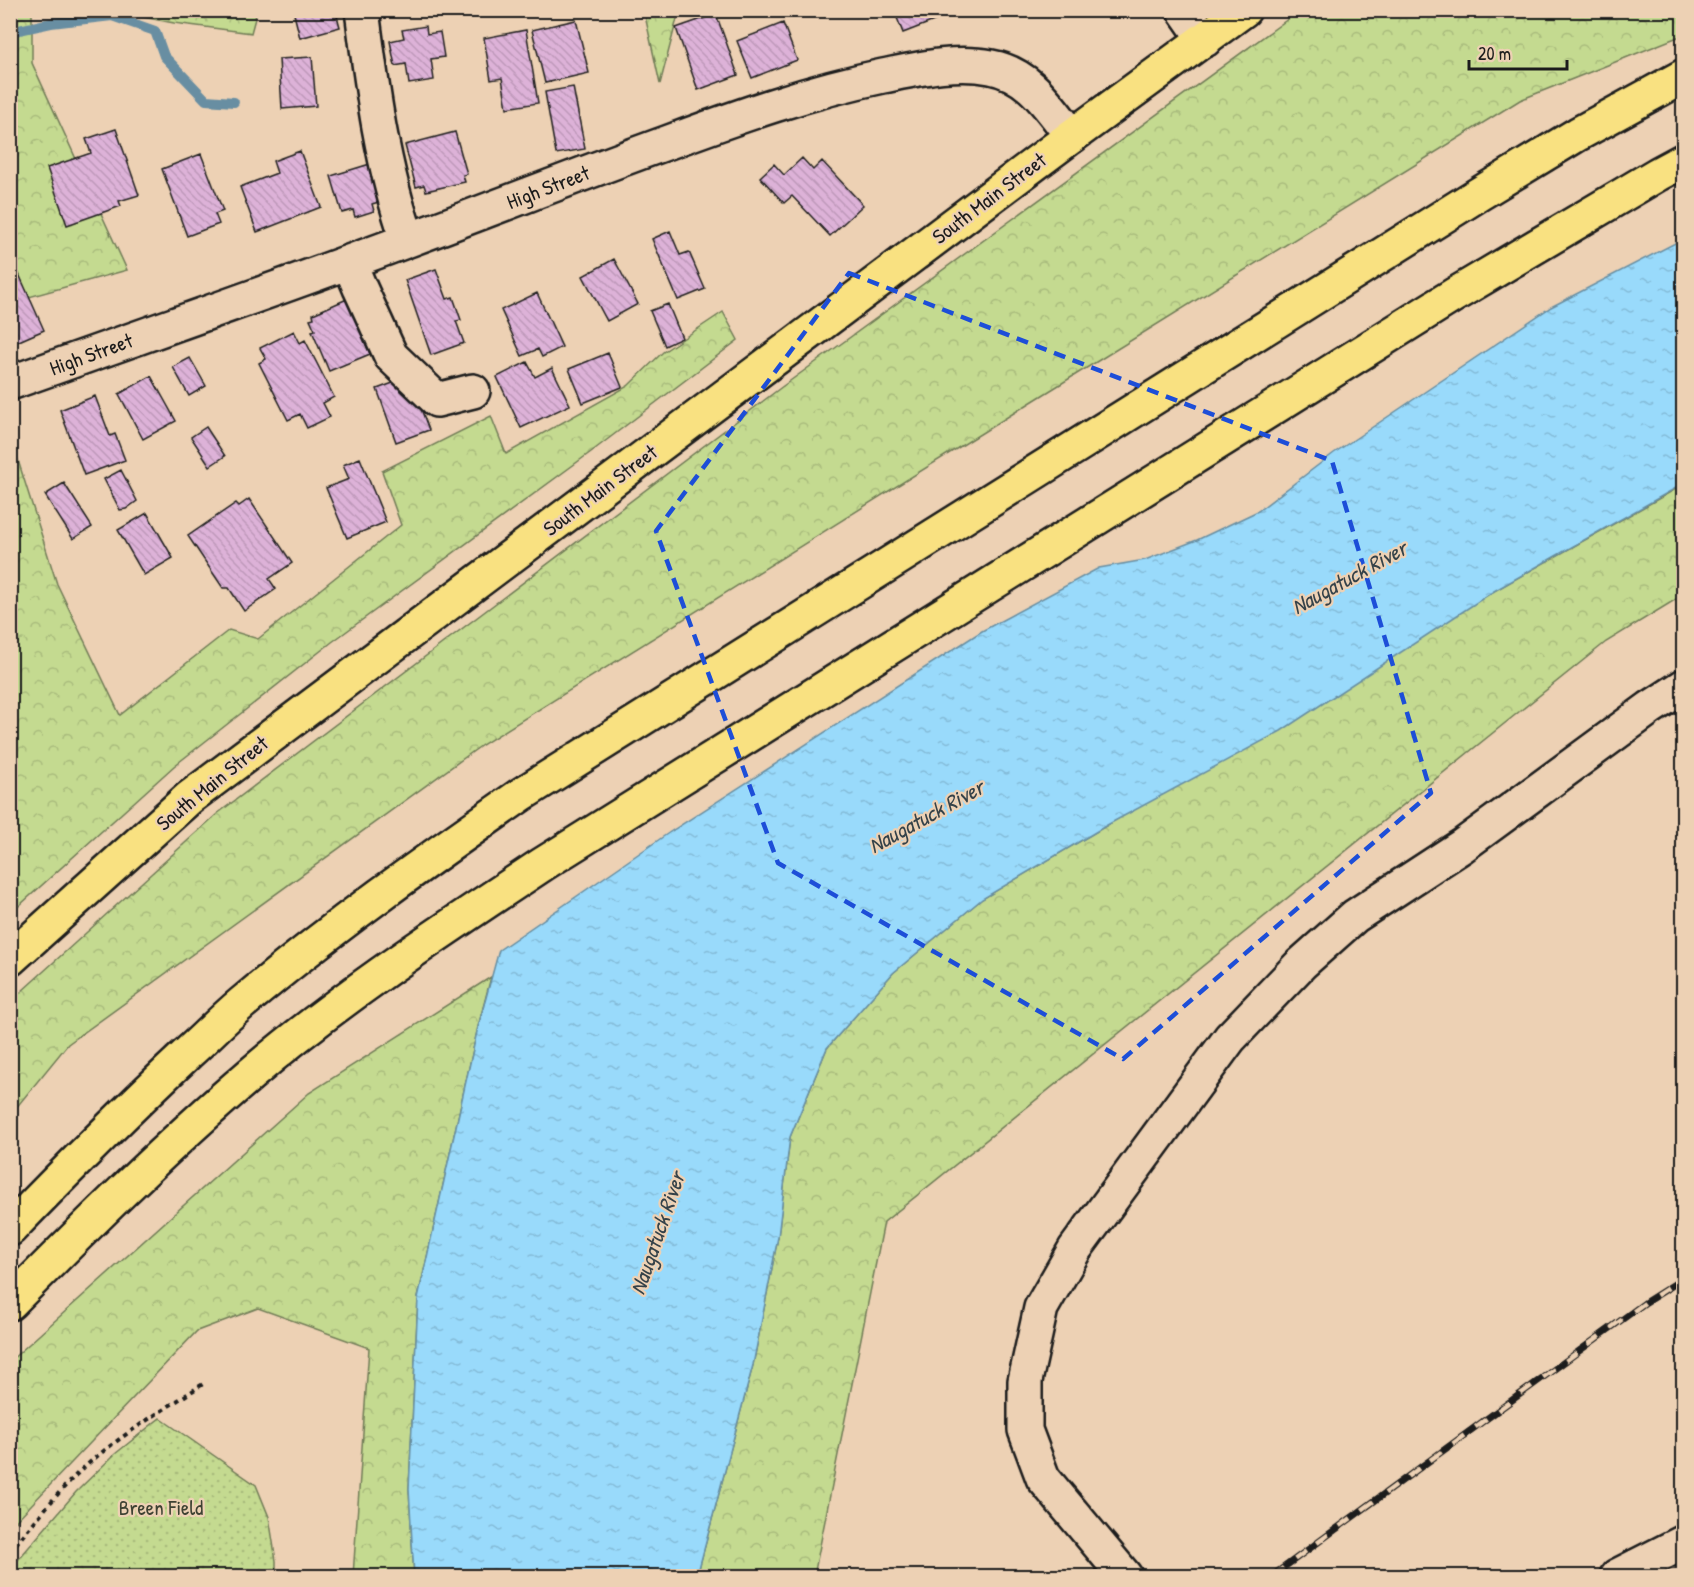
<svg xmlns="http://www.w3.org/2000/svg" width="1694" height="1587" viewBox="0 0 1694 1587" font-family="'Patrick Hand',sans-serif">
	<defs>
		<pattern id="forest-crowns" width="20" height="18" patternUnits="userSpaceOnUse" patternTransform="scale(1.5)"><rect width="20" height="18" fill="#c4da90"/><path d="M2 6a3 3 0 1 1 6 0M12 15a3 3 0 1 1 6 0" fill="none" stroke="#a8ba7c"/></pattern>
		<pattern id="park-dots" width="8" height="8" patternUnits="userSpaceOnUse" patternTransform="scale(1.5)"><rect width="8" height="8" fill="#c4da90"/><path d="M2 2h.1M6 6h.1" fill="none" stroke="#a8ba7c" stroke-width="1.8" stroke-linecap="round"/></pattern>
		<pattern id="water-ripples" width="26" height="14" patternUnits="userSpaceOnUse" patternTransform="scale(1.5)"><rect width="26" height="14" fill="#99dafb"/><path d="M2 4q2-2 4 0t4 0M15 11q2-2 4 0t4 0" fill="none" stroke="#83bad7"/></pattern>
		<pattern id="building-back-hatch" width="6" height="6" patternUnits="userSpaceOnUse" patternTransform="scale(1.5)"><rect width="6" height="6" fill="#ddb2d8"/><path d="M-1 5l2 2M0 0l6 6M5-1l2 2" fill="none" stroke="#bd98b9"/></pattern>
	</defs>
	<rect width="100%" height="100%" fill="#edd1b4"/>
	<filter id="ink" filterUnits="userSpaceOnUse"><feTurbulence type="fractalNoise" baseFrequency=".0167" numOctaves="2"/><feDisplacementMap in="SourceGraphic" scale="12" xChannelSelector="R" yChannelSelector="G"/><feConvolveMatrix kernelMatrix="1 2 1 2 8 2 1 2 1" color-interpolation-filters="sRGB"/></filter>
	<g filter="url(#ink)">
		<path fill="url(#forest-crowns)" stroke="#707b56" stroke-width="1.5" d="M10,11H32V63L127,270L29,297L11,270Z
			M112,11H257L251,33L174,23Z
			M644,11H679L660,84Z
			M1299,11H1683V35L1520,100L1025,406L482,745L68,1044L11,1114V1001L217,814L783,386Z
			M723,312L738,340L591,452L332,642L174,766L11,913V462L17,457L57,584L120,715L229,630L258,639L401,525L382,471L491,416L506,454L628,386L663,352Z
			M1683,485V595L1606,642L884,1222L814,1576H697L753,1365L778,1237L790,1137L827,1048L893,973L982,899L1109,824L1494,591Z
			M491,977L478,1027L418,1298L409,1489L414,1576H353L369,1348L258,1308L197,1331L11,1526L10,1361L309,1093Z"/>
		<path fill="url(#park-dots)" stroke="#707b56" stroke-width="1.5" d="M160,1418L256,1485L269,1517L276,1561V1576H11V1568L76,1492L115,1454Z"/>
		<path fill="url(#water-ripples)" stroke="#678ea2" stroke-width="1.5" d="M1683,239V484L1494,591L1281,731L1109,824L982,899L893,973L827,1048L790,1137L778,1237L753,1365L697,1576H414L409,1489L418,1298L478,1027L499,950L670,832L982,631L1099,568L1145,560L1197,540L1258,511L1334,453L1551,307Z"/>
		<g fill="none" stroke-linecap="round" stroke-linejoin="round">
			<path stroke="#678ea2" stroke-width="10" d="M10,32L51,23L112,16L155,31L164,56L206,100L234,102"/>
		</g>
		<path fill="url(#building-back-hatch)" stroke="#1c1c1c" stroke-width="1.5" d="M293,10H343L344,15L337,16L340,27L300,38Z
			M894,10H936L939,19L903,33Z
			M716,14L738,75L698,90L676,28Z
			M576,20L589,73L545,83L532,30Z
			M783,23L797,60L752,78L737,41Z
			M426,26L427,34L440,32L444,57L431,59L434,80L409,84L406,64L395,66L390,41L404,38L402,30Z
			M526,30L538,103L507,108L502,78L491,80L484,38Z
			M312,57L316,106L282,109L279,59Z
			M573,87L585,149L556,154L545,92Z
			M116,129L139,195L119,201L121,206L67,225L47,168L91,153L86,139Z
			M455,132L467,174L463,175L465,182L426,191L424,185L416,187L405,145Z
			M300,151L321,207L257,232L240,187L277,173L273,161Z
			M201,154L223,211L215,214L219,224L187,236L162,169Z
			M802,158L813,170L822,161L863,205L830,236L792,196L784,203L760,177L774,164L784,175Z
			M370,164L382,201L372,204L374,211L355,217L353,210L342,213L331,176Z
			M670,231L680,255L689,252L705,289L678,300L652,239Z
			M614,259L638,304L607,321L583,276Z
			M14,263L44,330L12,344L10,341V264Z
			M436,269L447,299L453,297L461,320L456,321L464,343L431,355L405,280Z
			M537,293L562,347L542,357L538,349L522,356L501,310Z
			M347,299L370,354L329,371L312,331L315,330L310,319L314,318L313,314Z
			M668,304L682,338L665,346L650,311Z
			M294,331L300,343L305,340L334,397L323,403L330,417L307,428L300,414L288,420L259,363L266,359L260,348Z
			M608,353L622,387L583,403L569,369Z
			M190,358L206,386L189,396L173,367Z
			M527,362L535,377L552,368L570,405L521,428L497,377Z
			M151,376L176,421L143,439L119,394Z
			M409,377L429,430L396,442L377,389Z
			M95,396L110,436L115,434L125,460L84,475L60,410Z
			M206,427L225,456L210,466L191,437Z
			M360,458L386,522L347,538L326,488L349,479L343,465Z
			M121,470L137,501L126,509L120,510L104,479Z
			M64,483L92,527L73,539L45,495Z
			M249,499L292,563L269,579L276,589L244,611L229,588H223L188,536L236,503L239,506Z
			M147,513L173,558L144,575L118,530Z"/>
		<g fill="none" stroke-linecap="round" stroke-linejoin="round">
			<g stroke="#1c1c1c" stroke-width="38">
				<path id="minor" d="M362,10C372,88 382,167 408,240
					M1184,10L1205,40
					M349,262L360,288L391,356L437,400L473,391
					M10,383C144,335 278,289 411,239C497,207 583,173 669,142C739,116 810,91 883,76C918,69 955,60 991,67C1030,74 1049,107 1072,136
					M1125,1576L1043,1478L1025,1430V1381L1041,1308L1075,1249L1230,1038L1301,964L1355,916L1462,846L1650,708L1684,686
					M1617,1576L1684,1542"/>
			</g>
			<g stroke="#1c1c1c" stroke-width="38">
				<path id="major" d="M10,959L189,798L1072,136L1244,10"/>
			</g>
			<g stroke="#1c1c1c" stroke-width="38">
				<path id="highway" d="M10,1229C68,1169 127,1110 188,1053C206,1037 223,1019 241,1004C331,928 426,861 522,794L1479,194L1578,134L1684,76
					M10,1303C88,1224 167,1146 251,1074C342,996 444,930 543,864L1454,295L1658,174L1684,160"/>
			</g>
			<path stroke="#1c1c1c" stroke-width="4" stroke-dasharray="4.5 4.5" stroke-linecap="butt" d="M10,1551C33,1524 55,1495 80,1471C117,1437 162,1411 203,1384"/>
			<use href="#minor" stroke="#edd1b4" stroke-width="33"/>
			<use href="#major" stroke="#f9e181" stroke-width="33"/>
			<use href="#highway" stroke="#f9e181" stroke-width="33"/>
			<g stroke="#1c1c1c" stroke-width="7">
				<path id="rail" d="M1272,1576L1646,1302L1684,1278"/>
			</g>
			<use href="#rail" stroke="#edd1b4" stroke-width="4.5" stroke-dasharray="14" stroke-linecap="butt"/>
		</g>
	</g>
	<path fill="none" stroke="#1d4ed8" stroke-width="4.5" stroke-dasharray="12 8" stroke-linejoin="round" d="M849,273L1332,461L1431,793L1123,1059L778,863L656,531Z"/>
	<g text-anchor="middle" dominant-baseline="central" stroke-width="4.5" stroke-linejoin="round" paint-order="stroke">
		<g font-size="21" fill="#1c1c1c" stroke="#edd1b4">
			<text transform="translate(548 187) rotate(-21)">High Street</text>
			<text transform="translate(989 198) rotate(-37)">South Main Street</text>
			<text transform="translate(91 354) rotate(-20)">High Street</text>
			<text transform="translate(600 490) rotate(-37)">South Main Street</text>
			<text transform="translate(212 783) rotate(-39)">South Main Street</text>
		</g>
		<g font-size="21" fill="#3e4233" stroke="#edd1b4">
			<text x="161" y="1507">Breen Field</text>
		</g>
		<g font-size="22" font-style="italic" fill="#354249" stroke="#edd1b4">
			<text transform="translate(1349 577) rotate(-29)">Naugatuck River</text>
			<text transform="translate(926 816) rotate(-29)">Naugatuck River</text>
			<text transform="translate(657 1233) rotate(-71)">Naugatuck River</text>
		</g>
	</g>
	<rect width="1694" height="1587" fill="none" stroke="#edd1b4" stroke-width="36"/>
	<rect x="18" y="18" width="1658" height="1551" fill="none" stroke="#1c1c1c" stroke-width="2" filter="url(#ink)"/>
	<path d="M1469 60v9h98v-9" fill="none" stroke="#1c1c1c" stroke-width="3"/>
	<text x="1478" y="60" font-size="18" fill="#1c1c1c" stroke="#edd1b4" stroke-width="4.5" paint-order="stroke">20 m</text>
</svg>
